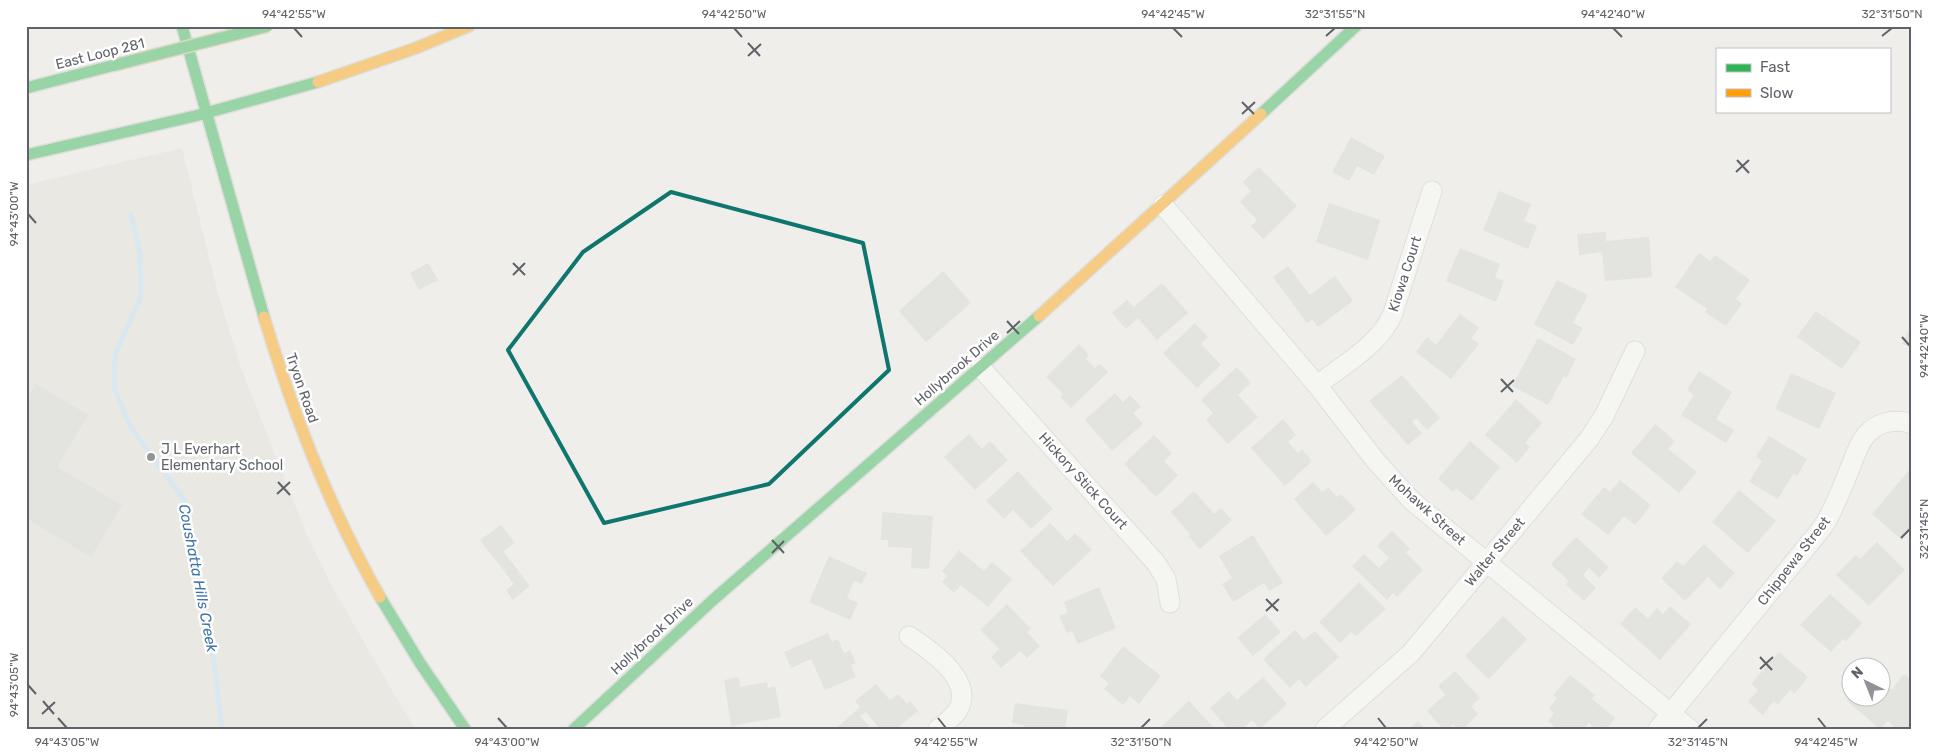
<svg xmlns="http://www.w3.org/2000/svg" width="1938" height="755" viewBox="0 0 1938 755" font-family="Rubik,sans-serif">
	<rect width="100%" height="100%" fill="#efeeea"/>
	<path fill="#e2e0da" d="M182,148L219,297L241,368L286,483L308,537L335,592L404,711L416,729H26V185Z"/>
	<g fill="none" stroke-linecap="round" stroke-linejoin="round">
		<path stroke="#bfe0f9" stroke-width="5" d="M131,214L140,253L141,296L115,355L114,388L130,426L185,501L209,622L222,729"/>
	</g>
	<path fill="#d6d5d3" d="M1351,137L1385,156L1374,175L1357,166L1349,181L1332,172Z
		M1259,167L1297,206L1263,239L1251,226L1257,220L1240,202L1251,191L1243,182Z
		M1499,191L1531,204L1524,221L1537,226L1528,249L1483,230Z
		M1329,203L1380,220L1368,260L1316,242Z
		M1606,232V241L1649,237L1652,277L1605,281L1602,252L1579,255L1577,234Z
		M1460,248L1500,264L1495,277L1504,281L1496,302L1446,281Z
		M1699,253L1710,261L1715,255L1750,280L1736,299L1742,304L1726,326L1705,312L1707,309L1675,287Z
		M428,263L438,280L419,290L410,273Z
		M1288,266L1310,295L1335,276L1353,301L1318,327L1312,319L1307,323L1273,277Z
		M943,271L971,303L926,342L899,311Z
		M1557,280L1588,295L1573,323L1583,328L1573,345L1534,324Z
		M1162,283L1188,313L1157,340L1138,318L1126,329L1112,313L1127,300L1134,307Z
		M1816,311L1861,342L1842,369L1797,337Z
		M1460,314L1479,328L1471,338L1479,344L1451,379L1416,352L1427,337L1436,345Z
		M1195,323L1208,337L1201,344L1221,365L1197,388L1163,353Z
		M1912,323V348L1902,344Z
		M1538,338L1576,359L1566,378L1564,376L1548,405L1512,386Z
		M1079,344L1089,355L1086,359L1095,368L1100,364L1108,372L1071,408L1060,397L1063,394L1046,377Z
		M1237,367L1251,383L1238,395L1258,417L1228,444L1206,420L1213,413L1201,400Z
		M1699,371L1732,392L1716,419L1734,430L1726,443L1681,415L1694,395L1687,390Z
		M1791,373L1836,393L1819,429L1775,409Z
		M1402,375L1440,418L1427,430L1416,418L1412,422L1422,433L1408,445L1369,401Z
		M36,384L88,415L57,467L122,505L91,557L26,518V400Z
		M1115,393L1123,402L1130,395L1141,407L1133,413L1143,424L1112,451L1085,420Z
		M1516,399L1542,423L1525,443L1530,447L1517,463L1485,435Z
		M1283,419L1296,435L1288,442L1298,453L1302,449L1312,461L1285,486L1251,448Z
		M1655,424L1675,441L1668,449L1697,472L1679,493L1631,453Z
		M969,434L982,449L990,441L1008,460L975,490L944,457Z
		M1154,435L1172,454L1164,461L1178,475L1156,497L1124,464Z
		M1769,436L1807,459L1797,476L1793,474L1778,499L1749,482L1762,461L1756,457Z
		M1470,441L1500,467L1472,501L1456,488L1453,492L1438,479Z
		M1910,469L1912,471V528L1902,540L1872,514Z
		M1018,471L1053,509L1031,529L1013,510L1004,519L986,501Z
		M1620,480L1651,505L1635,525L1624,516L1608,535L1581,514L1604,487L1610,492Z
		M1313,482L1322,492L1328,487L1337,497L1341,494L1356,510L1326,536L1294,499Z
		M1739,490L1776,521L1748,553L1712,522Z
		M1194,491L1214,514L1221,508L1232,520L1200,549L1188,536L1190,534L1171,512Z
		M882,512L933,516L929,569L911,568L912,548L888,547V540H881Z
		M1050,523L1067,541L1075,533L1092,550L1053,586L1020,551Z
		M501,525L515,543L503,551L530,586L513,600L506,590L514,584L480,540Z
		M1392,531L1410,549L1406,553L1423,570L1397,597L1393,593L1387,600L1352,566L1364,554L1379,568L1389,558L1377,546Z
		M1253,535L1283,583L1269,591L1264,583L1233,602L1222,584L1232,578L1219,556Z
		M1576,537L1609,567L1599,578L1589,568L1583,575L1596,588L1584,601L1566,585L1569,581L1551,564Z
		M1877,542L1905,570L1869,606L1836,575L1856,555L1860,559Z
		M1704,544L1735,573L1720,589L1708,577L1685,601L1661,578L1677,561L1683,566Z
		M959,550L984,571L992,562L1012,579L988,607L961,585L954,593L942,582L947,576L942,571Z
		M829,556L867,573L862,584L854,581L847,598L858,603L850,620L809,602Z
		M1359,582L1386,609L1356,636L1351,632L1340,643L1319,622Z
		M1099,587L1116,628L1078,644L1072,631L1067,633L1059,616L1068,612L1064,602Z
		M1830,594L1862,623L1846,641L1843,639L1831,652L1800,625Z
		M1007,604L1031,629L1027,632L1040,646L1027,658L1020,651L1001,668L991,657L999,649L980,630Z
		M1670,606L1691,624L1660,660L1620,624L1635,607L1648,619L1657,608L1663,614Z
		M1265,614L1281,632L1253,656L1237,638Z
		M1503,616L1527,639L1489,679L1465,656Z
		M1295,630L1304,640L1315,631L1339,657L1306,687L1299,679L1290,688L1263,659Z
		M828,633L832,642L838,639L844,653L850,650L856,663L851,665L856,677L825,690L811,659L791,668L784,652Z
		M1123,646L1161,676L1139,704L1130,696L1123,705L1104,689L1109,683L1100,676Z
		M1779,652L1808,677L1794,694L1790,690L1778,705L1774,701L1763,715L1748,702L1758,690L1751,684Z
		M1455,671L1480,698L1471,706L1478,714L1463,729H1458L1453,724L1448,729H1443L1427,711L1445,695L1438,686Z
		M1904,674L1912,681V725L1909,729H1896L1888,721L1880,729L1847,701L1849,698H1880V691H1887L1889,688L1891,690Z
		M1570,675L1595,695L1592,699L1615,718L1607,729H1596L1589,723L1584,729H1557L1548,721L1554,713L1549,708L1557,698L1553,695Z
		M739,677L740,687L767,682L768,688L775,686L781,717L731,726L724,680Z
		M1263,677L1287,704L1260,729L1252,720L1242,729H1228L1210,708L1229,691L1237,700Z
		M876,684L890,700L898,694L907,704L910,701L918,711L896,729H880L866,712L860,716L869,726L866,729H835L860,707L855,701Z
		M1189,701L1215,729H1159Z
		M1015,703L1068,710L1065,729H1024V725L1012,723Z
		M1418,721L1425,729H1410Z"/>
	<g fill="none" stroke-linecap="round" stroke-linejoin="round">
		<g stroke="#cbcccc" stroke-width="21">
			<path id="street" d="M1163,205L1317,385L1375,460L1412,501L1690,729
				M981,368L1156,563L1166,579L1170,603
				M1317,385C1342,366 1382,343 1393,313L1432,191
				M909,636C930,650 975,680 958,710C953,718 945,723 938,729
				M1325,729L1411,653L1589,439L1604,416L1635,351
				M1658,729L1822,528C1835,509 1842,487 1851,466C1855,455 1859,443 1866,435C1877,422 1896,418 1912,424"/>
		</g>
		<g stroke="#cacacb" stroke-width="14">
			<path id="fast" d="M182,26L264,317
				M26,88L115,65
				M1261,114L1356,26
				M26,155L195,116L318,82
				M380,597L420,663L465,729
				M574,729L714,599L1039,316"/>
		</g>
		<g stroke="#cacacb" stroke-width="14">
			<path id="slow" d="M318,82L416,48L469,26
				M1039,316L1261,114
				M264,317C293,414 330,509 380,597"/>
		</g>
		<use href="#street" stroke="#fdfcfc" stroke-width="19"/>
		<use href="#fast" stroke="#30b455" stroke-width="11"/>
		<use href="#slow" stroke="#ff9f0a" stroke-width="11"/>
		<g stroke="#c8b996" stroke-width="14" stroke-linecap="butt">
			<path id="fast-bridge" d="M115,65L268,26"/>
		</g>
		<use href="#fast-bridge" stroke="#30b455" stroke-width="11"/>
	</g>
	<path d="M0 0H1938V755H0ZM671,192L863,243L889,370L769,484L604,523L508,350L583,252Z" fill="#efeeea" fill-opacity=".55" fill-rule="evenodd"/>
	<path fill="none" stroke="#0f766e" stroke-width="4" stroke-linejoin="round" d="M671,192L863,243L889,370L769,484L604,523L508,350L583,252Z"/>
	<path fill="none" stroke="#5f6368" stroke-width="2" d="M294,28L302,37M734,28L742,37M1173,28L1182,37M1613,28L1622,37M1326,36L1335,28M1882,36L1892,28M748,43L760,56M748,56L761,44M1242,102L1254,114M1242,114L1255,102M1737,160L1749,173M1736,172L1749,160M28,214L36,223M513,263L525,275M513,275L525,263M1007,321L1019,334M1007,333L1020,321M1902,337L1910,346M1501,379L1513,392M1501,392L1514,380M278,482L290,495M277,494L290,482M1901,538L1910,529M772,540L784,553M772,553L784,541M1266,599L1278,611M1266,611L1279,599M1760,657L1772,670M1760,669L1773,657M28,685L36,694M43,701L54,714M42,714L55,702M58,718L67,728M498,718L507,728M938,718L946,728M1378,718L1386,728M1818,718L1826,728M1141,728L1150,719M1698,728L1707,719"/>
	<circle fill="#919496" stroke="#fff" stroke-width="2" cx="151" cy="457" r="5"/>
	<g text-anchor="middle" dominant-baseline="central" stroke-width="5" stroke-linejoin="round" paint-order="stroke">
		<g font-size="14" fill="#5f6368" stroke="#fff">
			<text transform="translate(100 54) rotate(-14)">East Loop 281</text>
			<text transform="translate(1405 274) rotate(-72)">Kiowa Court</text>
			<text transform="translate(957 368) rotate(-41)">Hollybrook Drive</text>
			<text transform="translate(302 388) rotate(71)">Tryon Road</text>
			<text transform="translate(1083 481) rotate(48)">Hickory Stick Court</text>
			<text transform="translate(1427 510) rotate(42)">Mohawk Street</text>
			<text transform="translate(1495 552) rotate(-50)">Walter Street</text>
			<text transform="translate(1794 561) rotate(-52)">Chippewa Street</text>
			<text transform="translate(652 636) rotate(-43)">Hollybrook Drive</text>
		</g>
		<g font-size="14" fill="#5f6368" stroke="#fff" text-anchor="start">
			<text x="161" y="449">J L Everhart<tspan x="161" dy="16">Elementary School</tspan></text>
		</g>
		<g font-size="15" font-style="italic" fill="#4174aa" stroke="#fff">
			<text transform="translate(198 578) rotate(79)">Coushatta Hills Creek</text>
		</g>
	</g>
	<rect width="1938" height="755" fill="none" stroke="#ffffff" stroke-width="55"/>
	<rect x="1716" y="48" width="175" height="65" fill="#ffffff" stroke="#bfc1c3"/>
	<rect x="1726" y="64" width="25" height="8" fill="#30b455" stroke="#bfc1c3"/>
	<text x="1760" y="72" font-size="15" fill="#5f6368">Fast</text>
	<rect x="1726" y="89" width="25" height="8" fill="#ff9f0a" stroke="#bfc1c3"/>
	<text x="1760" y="98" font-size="15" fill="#5f6368">Slow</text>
	<g transform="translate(1866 682) rotate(317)"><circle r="24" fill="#ffffff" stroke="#bfc1c3"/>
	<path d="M0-4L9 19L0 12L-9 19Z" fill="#919496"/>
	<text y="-8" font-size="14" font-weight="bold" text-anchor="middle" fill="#5f6368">N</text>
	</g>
	<rect x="28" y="28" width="1882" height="700" fill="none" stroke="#5f6368" stroke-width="2"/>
	<g font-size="12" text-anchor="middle" fill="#5f6368">
		<text x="294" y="18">94°42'55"W</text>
		<text x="734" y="18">94°42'50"W</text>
		<text x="1173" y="18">94°42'45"W</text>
		<text x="1335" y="18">32°31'55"N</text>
		<text x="1613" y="18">94°42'40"W</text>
		<text x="1892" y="18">32°31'50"N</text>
		<text transform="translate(14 214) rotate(-90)" y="4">94°43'00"W</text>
		<text transform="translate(1924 346) rotate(-90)" y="4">94°42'40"W</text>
		<text transform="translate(1924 529) rotate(-90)" y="4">32°31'45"N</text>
		<text transform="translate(14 685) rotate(-90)" y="4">94°43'05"W</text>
		<text x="67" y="746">94°43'05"W</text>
		<text x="507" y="746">94°43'00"W</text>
		<text x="946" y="746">94°42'55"W</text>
		<text x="1141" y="746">32°31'50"N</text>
		<text x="1386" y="746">94°42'50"W</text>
		<text x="1698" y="746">32°31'45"N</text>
		<text x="1826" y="746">94°42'45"W</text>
	</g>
</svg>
